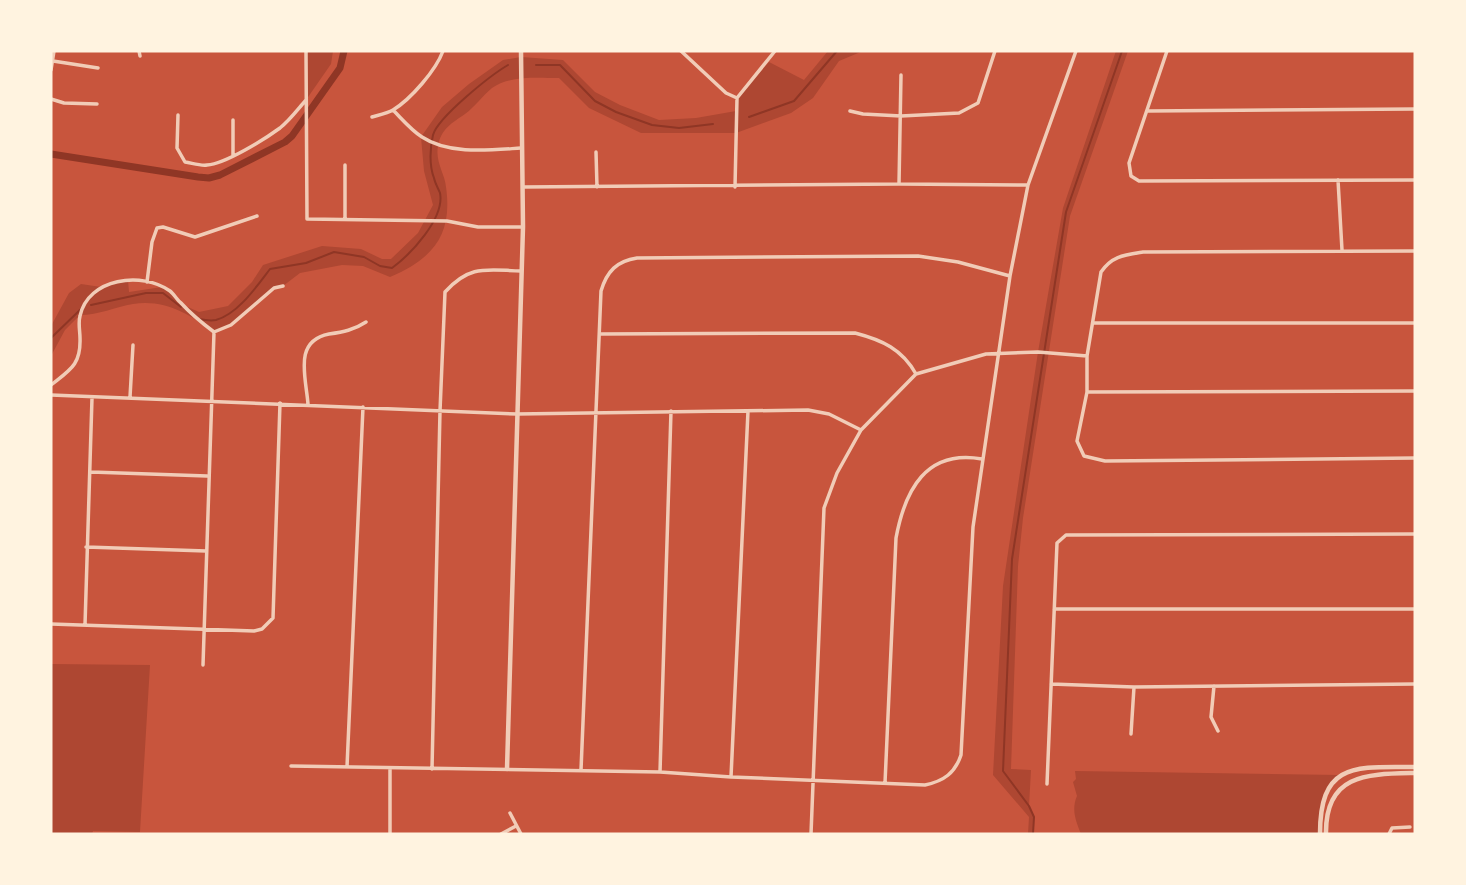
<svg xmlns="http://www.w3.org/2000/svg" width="1466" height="885" viewBox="0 0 1466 885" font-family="Montserrat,sans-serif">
	<rect width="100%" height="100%" fill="#c8553d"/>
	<path fill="#ae4732" d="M306,51H333L331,64L306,100Z
		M828,51H863L839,61L813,98L791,113L736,133H641L589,108L559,78C538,78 510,75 492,88C482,96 475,107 465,114C452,123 441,129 438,146C435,162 445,174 446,187C453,236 432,259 390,277L363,266L342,265L300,273L283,286L274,288L231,325L214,332C190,314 164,299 133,304C115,307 99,315 80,315L65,330L51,356V326L69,293L81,284L101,287L128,280L129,292L162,287L170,292L181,304L199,312L228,306L252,282L263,265L322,246L361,249L382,259H391L418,233L433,205L424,171L421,137L442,107L469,84L503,60L521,57L563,60L595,92L620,105L659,120L696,118L736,111L737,98L769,62L804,80Z
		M1116,51H1128L1070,216L1023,518L1018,566L1011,769L1031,770L1029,806L1034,817L1033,834H1028L1029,817L993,775L1003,586L1038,352L1063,208Z
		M51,664L150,665L140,832L93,831L92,834H51Z
		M1075,771L1340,775L1323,801L1320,834H1081C1076,821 1071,810 1077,796L1073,782L1076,779Z"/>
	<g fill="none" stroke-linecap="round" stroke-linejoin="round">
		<path stroke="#8f3625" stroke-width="2" d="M536,65H560L595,101L616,112L652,125L679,128L713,124
			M749,117L794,101L837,51
			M91,305L146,293H163L181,307
			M199,319C204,320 211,321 216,320C238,314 257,286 270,269L306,263L334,252L364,257L380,266L392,268C411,254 445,218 440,193C438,188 435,183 434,178C429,165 430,147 433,135C438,117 491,75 508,65
			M51,338L82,308
			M1033,834L1034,817L1029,806L1003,771L1012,559L1066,212L1122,51"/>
		<path stroke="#8f3625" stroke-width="7" d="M51,154L198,177L209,178L220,175L285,142L292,136L340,68L344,51"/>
		<path stroke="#f1ccb7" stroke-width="3.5" d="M139,51L140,56
			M306,51L307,219L447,221L478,227H523
			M681,51L726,93L737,98
			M1167,51L1129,163L1131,176L1139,181L1415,180
			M53,61L98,68
			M51,70L54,51
			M51,99L64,103L97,104
			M393,110C402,119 411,130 422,137C449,155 490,150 521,148
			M850,111L863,114L901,116L959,113L978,103L995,51
			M1148,111L1415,109
			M178,115L177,148L185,162C192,163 200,166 207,165C225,164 265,139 280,128C290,120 298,109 306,100
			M372,117C379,115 388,113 393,110C411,99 436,70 443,51
			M596,152L597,187
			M233,155V120
			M1338,180L1342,250
			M899,184L901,75
			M523,187L899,184L1028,185
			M735,187L737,98L775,51
			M345,219V165
			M1415,251L1143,252C1124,255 1112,256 1101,272L1087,356V392L1077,441L1084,456L1105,461L1415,458
			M147,282L152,242L157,228L163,227L195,237L257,216
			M1093,323H1415
			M600,334L855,333C882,340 902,349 916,374
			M51,385C70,370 81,365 80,338C80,331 78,323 80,316C88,278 142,271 170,291C174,294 177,300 181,303C191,314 202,323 214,332L231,325L274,288L283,286
			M1087,392L1415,391
			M51,395L517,414L808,410L829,414L861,430
			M130,397L133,345
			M308,404C306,377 293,341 329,334C343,332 354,330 366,322
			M91,472L207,476
			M86,547L206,551
			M1054,609H1415
			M51,624L254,631L262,629L273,618L280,403
			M85,625L92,398
			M203,665L214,332
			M1051,684L1134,687L1415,684
			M1214,686L1211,717L1218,731
			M1131,734L1134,687
			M291,766L660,772L731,777L925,785C944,781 955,773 961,755L973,527L1010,276L1028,185L1076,51
			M347,767L363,407
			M432,769L440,411L445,292C470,264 487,270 521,271
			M581,770L601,291C607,271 617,261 637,258L918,256L958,262L1010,276
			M660,772L671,411
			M731,777L748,411
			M885,783L896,538C905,490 926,449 982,459
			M1047,784L1057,543L1066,535L1415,534
			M510,813L521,834
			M390,834V769
			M501,834L516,826
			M811,834L824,508L837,473L861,430L916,374L986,354L1038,352L1087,356
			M1389,834L1392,828L1410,827"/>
		<path stroke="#f1ccb7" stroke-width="4.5" d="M507,769L523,227L521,51
			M1320,834C1320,761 1356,767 1415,767
			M1326,834C1325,773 1368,774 1415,773"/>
	</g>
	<rect width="1466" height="885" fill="none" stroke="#fff3e0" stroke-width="105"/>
</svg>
